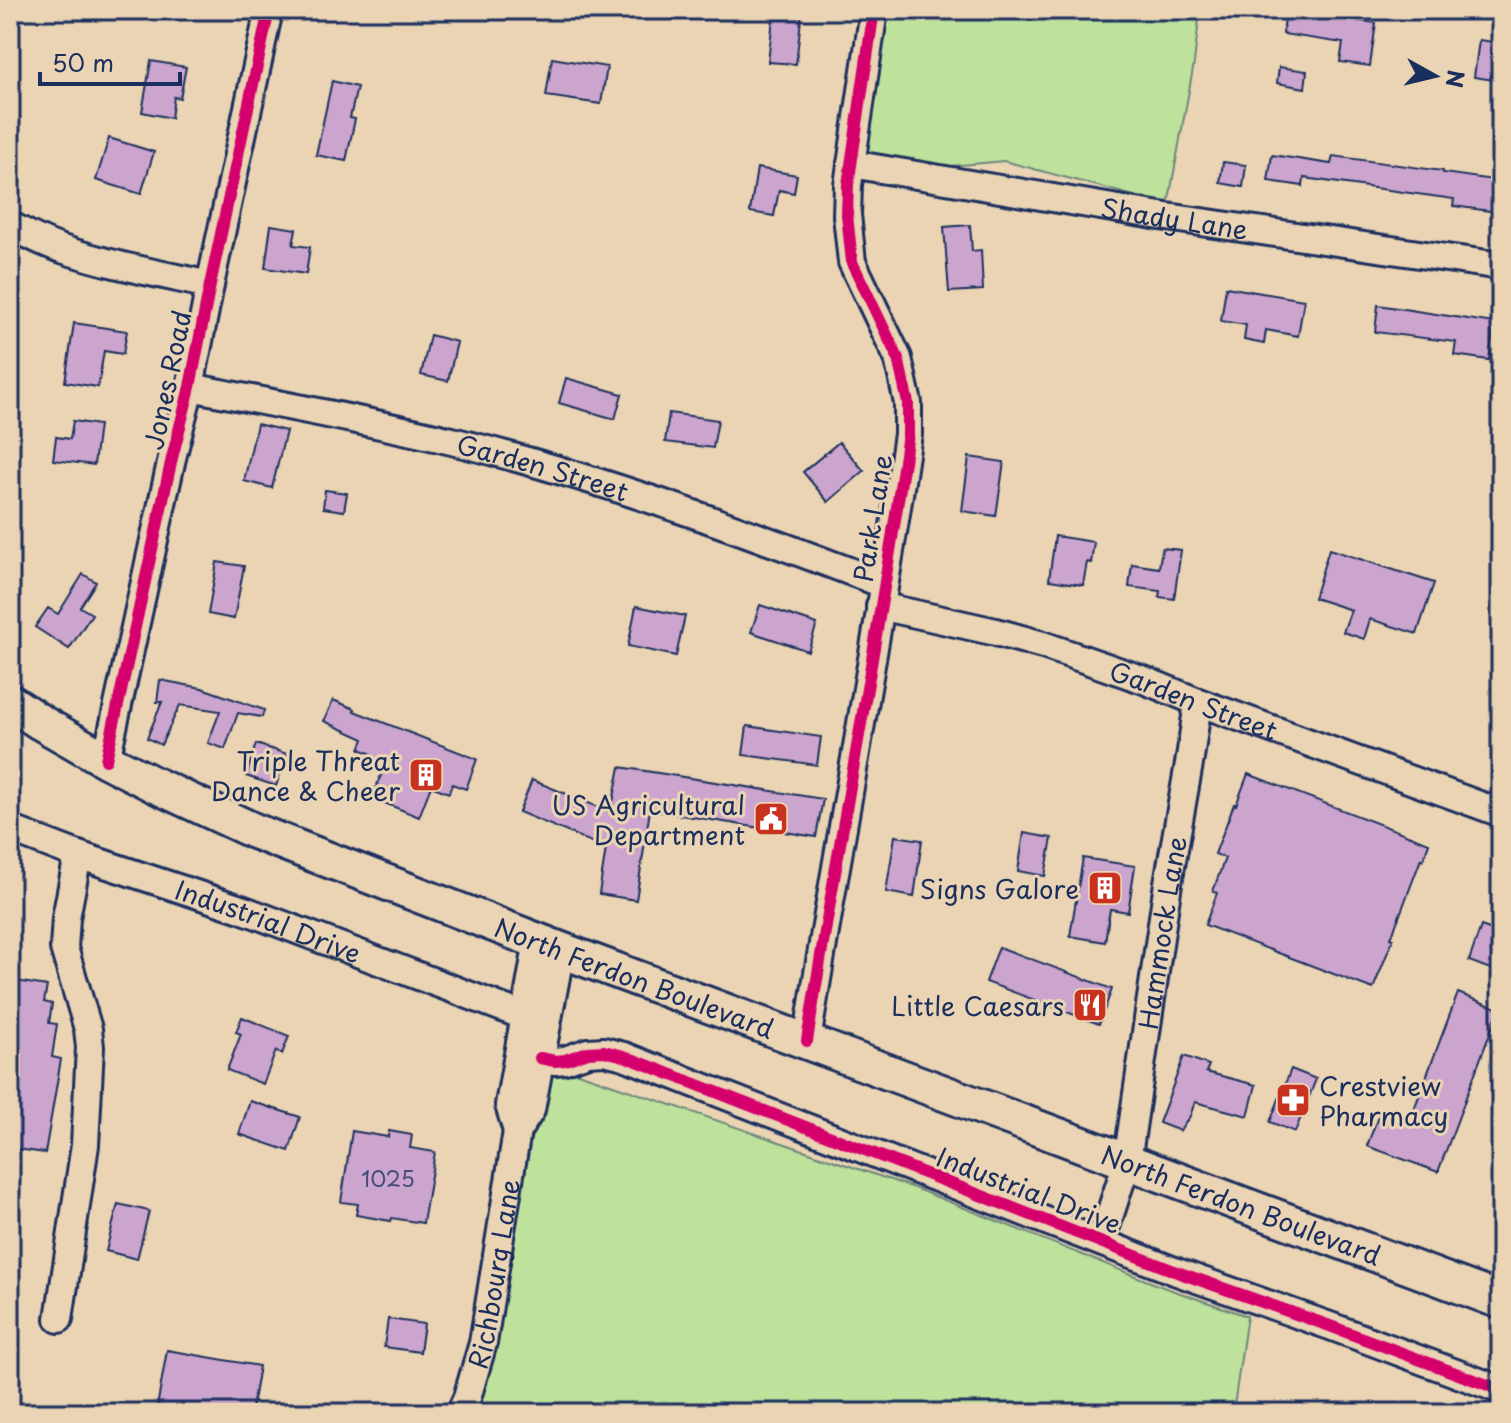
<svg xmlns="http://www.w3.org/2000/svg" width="1511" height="1423" viewBox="0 0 1511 1423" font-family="'Playpen Sans',sans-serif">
	<rect width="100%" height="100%" fill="#ead4b3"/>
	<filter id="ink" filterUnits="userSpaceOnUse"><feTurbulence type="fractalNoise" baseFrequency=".0125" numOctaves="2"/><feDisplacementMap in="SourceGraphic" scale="16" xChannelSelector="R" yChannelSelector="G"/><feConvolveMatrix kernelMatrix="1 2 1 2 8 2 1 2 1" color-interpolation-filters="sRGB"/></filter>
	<g filter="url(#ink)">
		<path fill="#bee19b" stroke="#6c887c" stroke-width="2" d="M885,10H1200L1194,63L1168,205L1004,161L929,168L865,157Z
			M543,1061L914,1188L1163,1287L1247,1316L1233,1413H472L526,1126Z"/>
		<path fill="#cba5cd" stroke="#1b2f5e" stroke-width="2" d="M774,10H802L796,64L768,62Z
			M1286,10H1306L1334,14L1333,17L1376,23L1370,66L1340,62L1343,43L1283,34Z
			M1479,40L1501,43V81L1474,77Z
			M552,58L607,67L601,104L546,96Z
			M151,61L186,67L180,98L174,97L171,118L142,112Z
			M1279,67L1307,71L1305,88L1277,83Z
			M332,81L357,87L350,118L355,119L346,161L316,155Z
			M109,138L154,152L141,194L96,180Z
			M1272,155L1331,164L1333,156L1443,171V173L1501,181L1498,212L1453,206L1454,199L1374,188L1304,178L1303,186L1268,181Z
			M1223,162L1246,165L1243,187L1220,183Z
			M757,168L797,175L794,193L779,190L774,216L750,212Z
			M271,225L296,229L293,245L310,247L306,274L265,268Z
			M970,225L972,251L981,250L983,290L949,292L944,227Z
			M1226,287L1304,300L1298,336L1266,330L1264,344L1244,340L1246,325L1221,321Z
			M1378,305L1494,323L1489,360L1454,355L1456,342L1375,332Z
			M74,323L127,331L123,354L104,351L98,387L65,382Z
			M430,335L457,342L448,381L421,375Z
			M566,378L622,394L615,419L559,403Z
			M669,413L718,420L713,448L665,442Z
			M73,421L99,425L94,465L53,460L56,437L70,439Z
			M257,424L286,431L272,488L244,481Z
			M839,442L864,471L828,502L803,472Z
			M969,457L1004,462L996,516L962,511Z
			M325,490L347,493L344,511L323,508Z
			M1055,536L1094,542L1091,563L1087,562L1083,585L1049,580Z
			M1162,548L1181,550L1174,599L1159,597L1160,591L1129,587L1132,564L1159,568Z
			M1329,549L1434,583L1417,634L1370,619L1364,639L1343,632L1351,610L1314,598Z
			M217,562L244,566L234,619L208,614Z
			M83,574L96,582L80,607L92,614L69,649L35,627L48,608L58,614Z
			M760,605L817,624L808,651L751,632Z
			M636,606L685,616L676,656L628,646Z
			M160,680L202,688L264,710L262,717L238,713L225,749L208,743L220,711L180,705L161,745L147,738L162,702H157Z
			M333,700L355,709L354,711L477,759L466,789L452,784L449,793L431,786L419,817L372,798L384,767L369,761L372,754L360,749L364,739L324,721Z
			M747,726L821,737L817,765L743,755Z
			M256,744L287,754L276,786L246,776Z
			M620,767L823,799L816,837L650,810L636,900L599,894L606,848L519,812L532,780L611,812Z
			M1248,774L1429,843L1423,860L1421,859L1404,904L1391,938L1393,939L1373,989L1205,925L1217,893L1213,891L1225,858L1215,854L1234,804L1236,805Z
			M1024,833L1052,838L1045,876L1018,871Z
			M895,836L922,840L914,897L886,892Z
			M1083,858L1135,866L1128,912L1110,909L1105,942L1070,936Z
			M1481,926L1501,933V973L1469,961Z
			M999,947L1112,989L1099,1024L986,982Z
			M10,980L47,986L44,1002L52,1004L49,1023L57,1024L52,1057L61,1059L45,1153L10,1148Z
			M1458,993L1499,1009L1438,1172L1367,1146L1379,1114L1408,1125Z
			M242,1017L289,1036L282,1054L276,1051L263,1084L227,1070L241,1034L236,1032Z
			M1184,1056L1209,1065L1206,1072L1256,1085L1248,1116L1195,1102L1190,1116L1180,1131L1159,1123Z
			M1291,1069L1316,1079L1295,1132L1270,1122Z
			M250,1101L300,1117L289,1151L239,1134Z
			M352,1131L388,1137L389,1131L412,1135L410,1148L435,1152L423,1223L392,1218L391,1221L356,1215L358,1204L341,1202Z
			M118,1204L149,1211L137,1259L106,1251Z
			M388,1319L424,1324L420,1352L384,1347Z
			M167,1350L259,1366L251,1413H156Z"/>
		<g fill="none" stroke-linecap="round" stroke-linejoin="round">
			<g stroke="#1b2f5e" stroke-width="32">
				<g id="minor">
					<path id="s1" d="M851,164L1160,216L1501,266"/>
					<path d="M10,225C27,234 43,243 62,249C110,265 160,274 210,285"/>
					<path id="s2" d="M190,387C277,404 365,420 452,441C599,477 742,530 883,584"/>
					<path id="s3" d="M880,606L996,632L1043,645L1144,680L1198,702L1501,813"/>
					<path d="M106,760L172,458L190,387L210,285L269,10"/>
					<path id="s4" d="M10,829L78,855L244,910L524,1016"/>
					<path d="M807,1041C839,838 879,637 908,434V403L898,358L852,262L847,215L848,185L874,10"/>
					<path d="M540,1058L555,1061L565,1060L588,1052L604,1051L624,1056L1177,1272L1330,1326L1501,1390"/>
					<path d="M517,1131L509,1105L538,941"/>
					<path id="s5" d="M1101,1242L1127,1162L1168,883L1190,758L1198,702"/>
					<path d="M59,1319L85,1145L90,1047L88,1029L64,948L66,918L78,855"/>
					<path id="s6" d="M460,1413L467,1398L483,1343L517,1131L531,1110L561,950"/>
				</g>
			</g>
			<g stroke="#1b2f5e" stroke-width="40">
				<g id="major">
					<path id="s7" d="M10,702L40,722L106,760L155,785L254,831L561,950L1501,1301"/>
				</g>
			</g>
			<use href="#minor" stroke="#ead4b3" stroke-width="26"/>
			<use href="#major" stroke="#ead4b3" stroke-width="34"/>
			<g stroke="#ead4b3" stroke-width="17">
				<path id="cycleway" d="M106,760L172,458L190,387L210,285L269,10
					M807,1041C839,838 879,637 908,434V403L898,358L852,262L847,215L848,185L874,10
					M540,1058L555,1061L565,1060L588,1052L604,1051L624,1056L1177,1272L1330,1326L1501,1390"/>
			</g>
			<use href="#cycleway" stroke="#d6006c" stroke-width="12"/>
		</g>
	</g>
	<defs>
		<g id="building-square" transform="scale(1.8)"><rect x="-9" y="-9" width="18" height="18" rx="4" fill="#c8321e" stroke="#ead4b3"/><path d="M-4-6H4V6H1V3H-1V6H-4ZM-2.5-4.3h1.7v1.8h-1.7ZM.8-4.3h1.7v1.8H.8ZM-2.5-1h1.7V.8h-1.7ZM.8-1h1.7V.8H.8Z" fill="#fff"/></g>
		<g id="civic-square" transform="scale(1.8)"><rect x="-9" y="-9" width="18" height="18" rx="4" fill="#c8321e" stroke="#ead4b3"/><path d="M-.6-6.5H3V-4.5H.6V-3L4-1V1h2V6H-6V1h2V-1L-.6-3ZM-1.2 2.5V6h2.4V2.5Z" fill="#fff"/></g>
		<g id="restaurant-square" transform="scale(1.8)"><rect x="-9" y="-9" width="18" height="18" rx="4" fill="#c8321e" stroke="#ead4b3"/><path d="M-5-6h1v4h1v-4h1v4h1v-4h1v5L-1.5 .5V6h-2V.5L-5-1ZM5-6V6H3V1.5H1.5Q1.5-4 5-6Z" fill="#fff"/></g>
		<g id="pharmacy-square" transform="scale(1.8)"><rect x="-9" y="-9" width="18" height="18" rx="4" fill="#c8321e" stroke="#ead4b3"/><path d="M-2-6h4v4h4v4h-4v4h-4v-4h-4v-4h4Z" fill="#fff"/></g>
	</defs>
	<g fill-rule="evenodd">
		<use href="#building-square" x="426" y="775"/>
		<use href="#civic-square" x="771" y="819"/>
		<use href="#building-square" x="1105" y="888"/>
		<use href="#restaurant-square" x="1090" y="1005"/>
		<use href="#pharmacy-square" x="1293" y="1100"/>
	</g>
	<g text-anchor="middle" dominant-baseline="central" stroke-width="6" stroke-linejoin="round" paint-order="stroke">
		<g font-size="22" fill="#474c7a">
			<text x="388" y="1177">1025</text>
		</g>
		<g font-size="26" fill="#1b2f5e" stroke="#ead4b3">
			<text stroke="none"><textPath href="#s1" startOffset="328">Shady Lane</textPath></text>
			<text transform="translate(167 380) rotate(-78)">Jones Road</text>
			<text stroke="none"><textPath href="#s2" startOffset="362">Garden Street</textPath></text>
			<text transform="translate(872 518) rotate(-81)">Park Lane</text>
			<text stroke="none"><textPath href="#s3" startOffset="328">Garden Street</textPath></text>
			<text stroke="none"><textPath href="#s4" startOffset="274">Industrial Drive</textPath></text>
			<text stroke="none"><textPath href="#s5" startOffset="316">Hammock Lane</textPath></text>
			<text stroke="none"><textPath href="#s7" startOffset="684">North Ferdon Boulevard</textPath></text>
			<text transform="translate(1029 1190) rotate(21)">Industrial Drive</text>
			<text stroke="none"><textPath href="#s7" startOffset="1332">North Ferdon Boulevard</textPath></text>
			<text stroke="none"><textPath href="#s6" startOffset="144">Richbourg Lane</textPath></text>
		</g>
		<g font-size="26" fill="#1b2f5e" stroke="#ead4b3" text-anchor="end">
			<text x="400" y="760">Triple Threat<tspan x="400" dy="30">Dance &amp; Cheer</tspan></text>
			<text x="745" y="804">US Agricultural<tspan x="745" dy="30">Department</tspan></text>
			<text x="1079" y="888">Signs Galore</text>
			<text x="1064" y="1005">Little Caesars</text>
			<text x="1319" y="1085" text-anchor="start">Crestview<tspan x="1319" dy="30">Pharmacy</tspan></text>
		</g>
	</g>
	<rect width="1511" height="1423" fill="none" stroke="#ead4b3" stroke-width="40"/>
	<rect x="20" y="20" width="1471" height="1383" fill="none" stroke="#1b2f5e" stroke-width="3" filter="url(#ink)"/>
	<g transform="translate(1435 76) rotate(98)" stroke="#ead4b3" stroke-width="6" paint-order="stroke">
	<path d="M0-6L14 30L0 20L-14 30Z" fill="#1b2f5e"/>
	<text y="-12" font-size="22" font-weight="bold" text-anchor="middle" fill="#1b2f5e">N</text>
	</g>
	<path d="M40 72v12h140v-12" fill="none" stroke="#1b2f5e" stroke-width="4"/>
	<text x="52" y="72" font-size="24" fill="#1b2f5e" stroke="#ead4b3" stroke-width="6" paint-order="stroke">50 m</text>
</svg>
